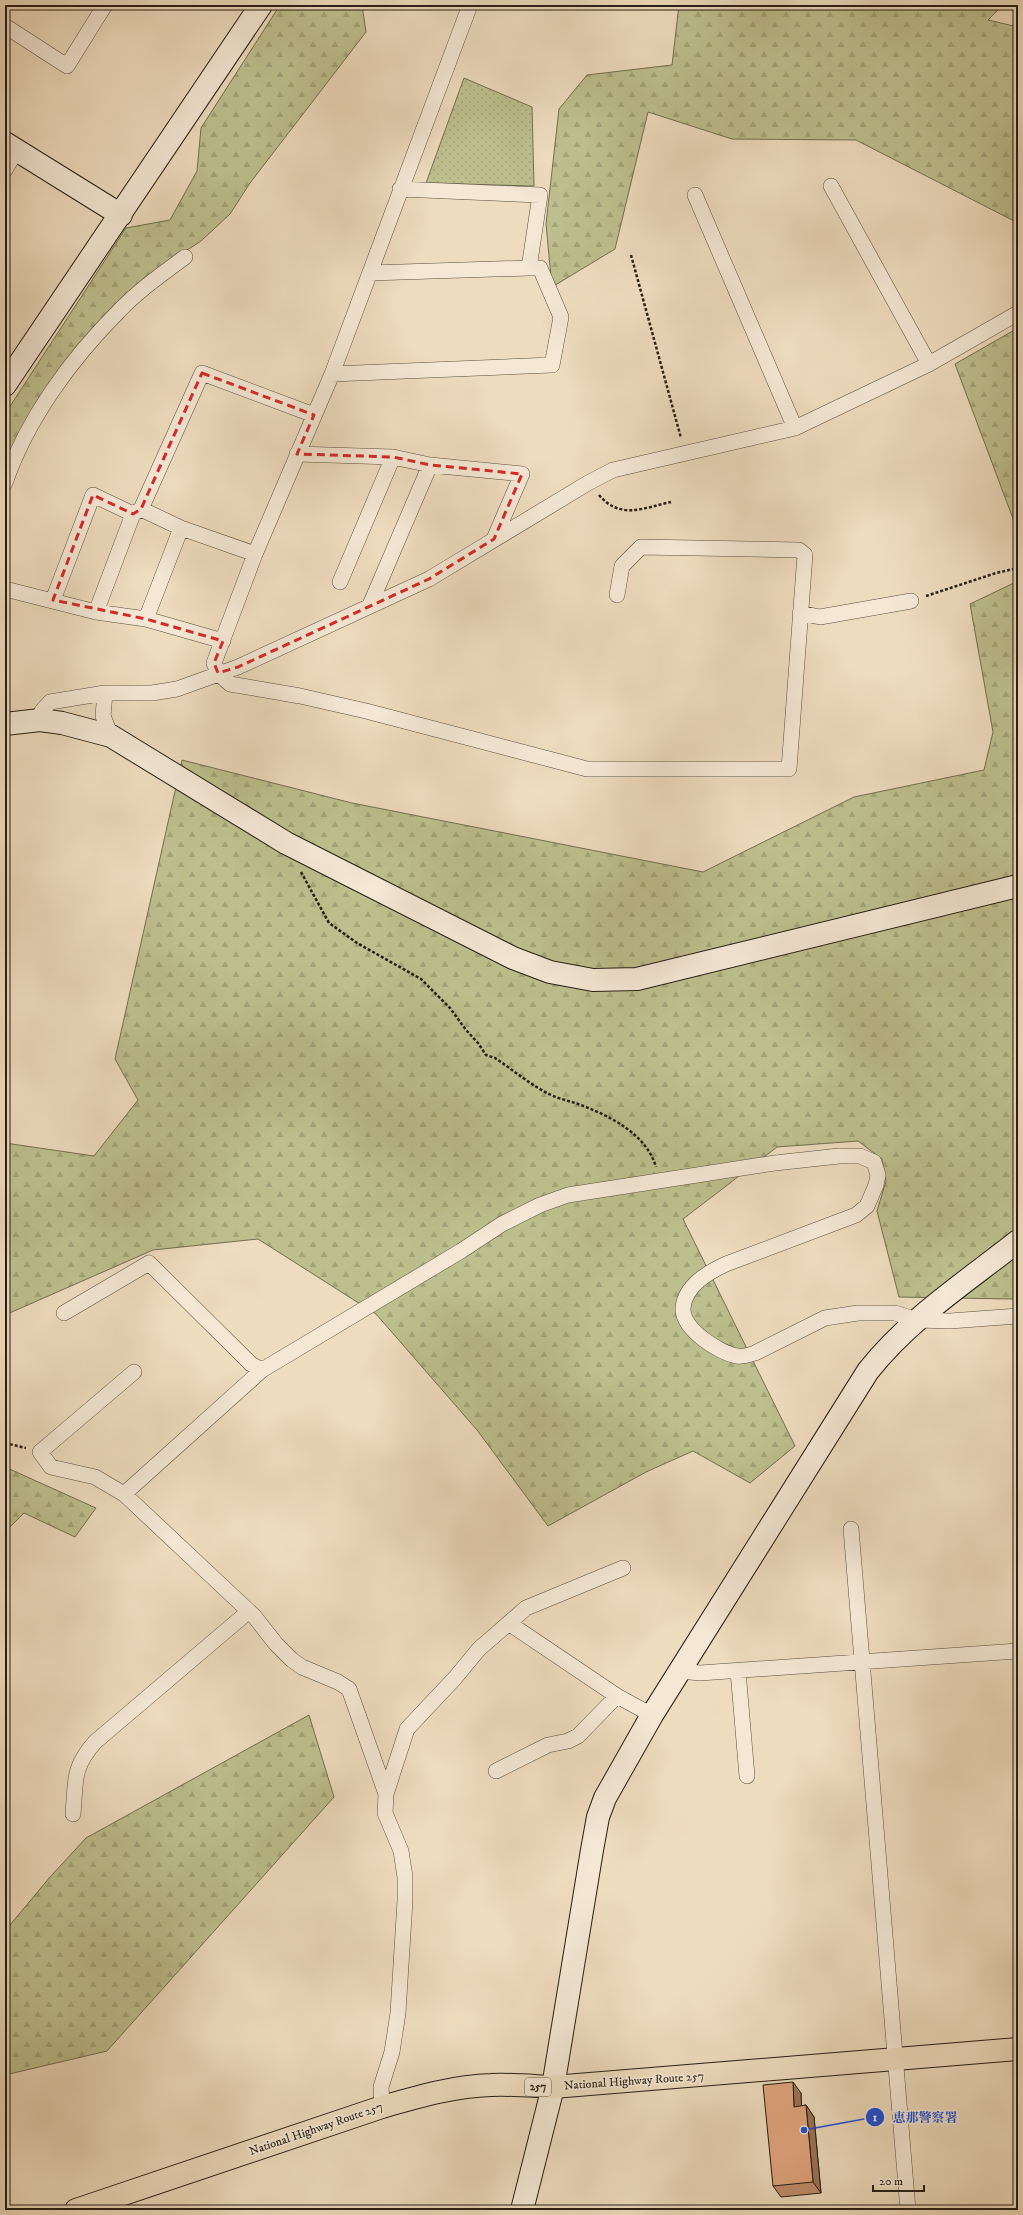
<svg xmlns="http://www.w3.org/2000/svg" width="1023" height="2215" viewBox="0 0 1023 2215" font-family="'IM FELL DW Pica','Noto Serif JP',serif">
	<defs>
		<pattern id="grass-dots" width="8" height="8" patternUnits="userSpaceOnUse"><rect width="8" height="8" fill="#bebf8e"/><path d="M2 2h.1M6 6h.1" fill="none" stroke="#a3a47a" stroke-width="1.8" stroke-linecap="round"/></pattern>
		<pattern id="forest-firs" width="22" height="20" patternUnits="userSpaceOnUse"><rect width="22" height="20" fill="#bebf8e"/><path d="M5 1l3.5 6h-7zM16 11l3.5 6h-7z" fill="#a3a47a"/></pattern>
	</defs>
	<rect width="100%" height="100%" fill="#eedcbe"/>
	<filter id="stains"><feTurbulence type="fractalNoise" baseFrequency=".005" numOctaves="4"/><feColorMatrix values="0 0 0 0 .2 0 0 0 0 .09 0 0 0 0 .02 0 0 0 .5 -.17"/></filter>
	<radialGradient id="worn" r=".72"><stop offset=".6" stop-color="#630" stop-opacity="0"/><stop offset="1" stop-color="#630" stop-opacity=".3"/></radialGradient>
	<path fill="url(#grass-dots)" stroke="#726e52" d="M464,78L532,107L534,186L426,183Z"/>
	<path fill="url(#forest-firs)" stroke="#726e52" d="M280,5H362L366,32L250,183L230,214L201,241L144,278L85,340L5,468V414L126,228L170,220L197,171L201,128Z
		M679,5H1003L988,20L1018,27V223L856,140L732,139L648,112L615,249L552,287L546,224L559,109L587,75L672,65Z
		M1018,328V532L955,364Z
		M1018,581V1301L1012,1299L899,1297L877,1211L886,1181L882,1159L858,1141L777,1147L683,1219L795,1446L750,1483L693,1451L646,1472L548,1526L477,1430L376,1314L258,1239L153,1250L5,1315V1143L94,1156L138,1100L115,1059L182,760L352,803L703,872L854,797L984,770L993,732L970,604Z
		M5,1467L96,1508L75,1537L24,1513L5,1532Z
		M309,1715L334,1797L107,2051L5,2075V1931L50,1877L86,1838Z"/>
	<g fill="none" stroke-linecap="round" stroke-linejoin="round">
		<g stroke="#584e40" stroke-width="16">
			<path id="street" d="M470,5L332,374L255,554L214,663L218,673L230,684L300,696L366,711L587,769H789L805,555L799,550L641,547L622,566L617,595
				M5,26L67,66L105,5
				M5,170L17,150
				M831,186L929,364
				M695,195L795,428
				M370,273L529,268
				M332,374L552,365L561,317L540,268H529L540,195L400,189
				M297,454L393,457L430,465L522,474L494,539
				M5,483C27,419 71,359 119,311C139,290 162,274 185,257
				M141,509L202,373L314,415
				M340,582L393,457
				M5,589L96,612L146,619L223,641
				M53,600L93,495L133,514L141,509L181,528L255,554
				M370,605L430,465
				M96,612L133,514
				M800,613L820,617L911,601
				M146,619L181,528
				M105,693L103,716L111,736
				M40,720L42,711L50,702L105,693H152L177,689L238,667L429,579L588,483L613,470L795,428L929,364L1018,313
				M64,1313L149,1263L251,1364L262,1370
				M134,1372L40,1452L51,1467L95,1477L124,1494L254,1616L276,1644L292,1660L302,1667L338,1682L349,1689L386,1794
				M124,1494L262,1370L461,1251L502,1224L540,1205L568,1195L775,1163L839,1156H860L874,1162L878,1175L876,1185L867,1206L856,1215L726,1264C709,1272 685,1285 683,1308C682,1329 719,1353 737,1356C743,1357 749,1355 755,1353L825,1318L858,1313H895L917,1320L950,1321L1018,1316
				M851,1529L908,2210
				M510,1624L617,1696L652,1715
				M681,1671L700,1673L1018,1651
				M738,1671L747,1776
				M496,1771L548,1745L568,1741L578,1736L617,1696
				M73,1814C76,1781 72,1768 95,1742L248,1612
				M382,2107L381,2087L392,2052L398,2013L405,1901V1877L401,1851L385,1813L386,1794L407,1729L455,1678L479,1649L526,1608L623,1568"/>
		</g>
		<g stroke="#261e16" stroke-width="24">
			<path id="secondary" d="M5,143L121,215
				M5,385L261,5
				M5,724L40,720L62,723L111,736L286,843L513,958L550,972L593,980L637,979L1018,886
				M522,2210L553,2087L592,1850L598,1817L605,1798L652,1715L868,1371C909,1319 966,1282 1018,1241"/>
		</g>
		<g stroke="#261e16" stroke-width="24">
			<path id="highway" d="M76,2210L382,2107C417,2097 454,2086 491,2085C511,2084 532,2086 553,2087L1018,2049"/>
		</g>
		<path stroke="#261e16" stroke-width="2.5" stroke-dasharray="3 2" stroke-linecap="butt" d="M631,255L681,438
			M599,495C620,520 643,508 671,502
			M926,596L996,573L1018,568
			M301,872L329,923L357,943L421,979L450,1008L466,1030L478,1043L486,1055L495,1058C513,1070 532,1086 551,1095C560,1099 569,1101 578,1104C608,1115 646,1133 656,1167
			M5,1443L26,1448"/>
		<use href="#street" stroke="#f4e8d5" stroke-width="15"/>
		<use href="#secondary" stroke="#f4e8d5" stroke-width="22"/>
		<use href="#highway" stroke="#eedcbe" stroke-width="22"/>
	</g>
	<path fill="#c08e6c" stroke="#261e16" d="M801,2093V2106L806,2105L814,2117L821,2193L781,2197L773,2186Z"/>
	<path fill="#9c7458" stroke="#261e16" d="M793,2082L801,2093L802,2118L794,2107Z
		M806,2105L814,2117L821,2193L813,2182Z"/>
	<path fill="#dfa57e" stroke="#261e16" d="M793,2082L794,2107L806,2105L813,2182L773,2186L763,2085Z"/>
	<path fill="none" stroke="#d62828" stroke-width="3" stroke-dasharray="8 5" stroke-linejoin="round" d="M202,373L314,415L297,454L393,457L430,465L522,474L494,539L429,579L238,667L218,673L214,663L223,641L146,619L53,600L93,495L133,514L141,509Z"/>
	<g text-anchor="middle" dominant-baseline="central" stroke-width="3.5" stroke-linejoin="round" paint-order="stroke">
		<rect fill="#f4e8d5" stroke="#645b4f" stroke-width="1" x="525" y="2078" width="26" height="18" rx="3"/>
		<g font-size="11" font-weight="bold" fill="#261e16">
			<text x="538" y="2087">257</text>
		</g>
		<g font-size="12" fill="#261e16" stroke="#f4e8d5">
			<text transform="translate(634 2081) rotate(-4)">National Highway Route 257</text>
			<text transform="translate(316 2129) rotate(-19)">National Highway Route 257</text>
		</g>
	</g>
	<path fill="none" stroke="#1d4ed8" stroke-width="1.5" d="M804 2130L875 2117"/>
	<g fill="#1d4ed8" stroke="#f4e8d5" stroke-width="1.5">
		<circle cx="804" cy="2130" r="4"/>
		<circle cx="875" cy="2117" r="10"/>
	</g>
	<g font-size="12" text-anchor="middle" font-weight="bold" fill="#fff">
		<text x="875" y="2121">1</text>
	</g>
	<g font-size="13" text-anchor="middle" font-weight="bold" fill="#1d4ed8" stroke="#f4e8d5" stroke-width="3.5" stroke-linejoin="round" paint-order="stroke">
		<text x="925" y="2122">恵那警察署</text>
	</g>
	<rect width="1023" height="2215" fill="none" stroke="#eedcbe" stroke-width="20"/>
	<rect x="6" y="6" width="1011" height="2203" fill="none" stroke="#261e16" stroke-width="2"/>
	<rect x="10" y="10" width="1003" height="2195" fill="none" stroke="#261e16"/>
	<path d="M873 2185v6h51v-6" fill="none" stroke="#261e16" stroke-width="2"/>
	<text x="879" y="2185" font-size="12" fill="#261e16" stroke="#f4e8d5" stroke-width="3" paint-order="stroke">20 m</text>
	<rect width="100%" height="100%" filter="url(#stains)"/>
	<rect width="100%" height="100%" fill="url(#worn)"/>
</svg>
